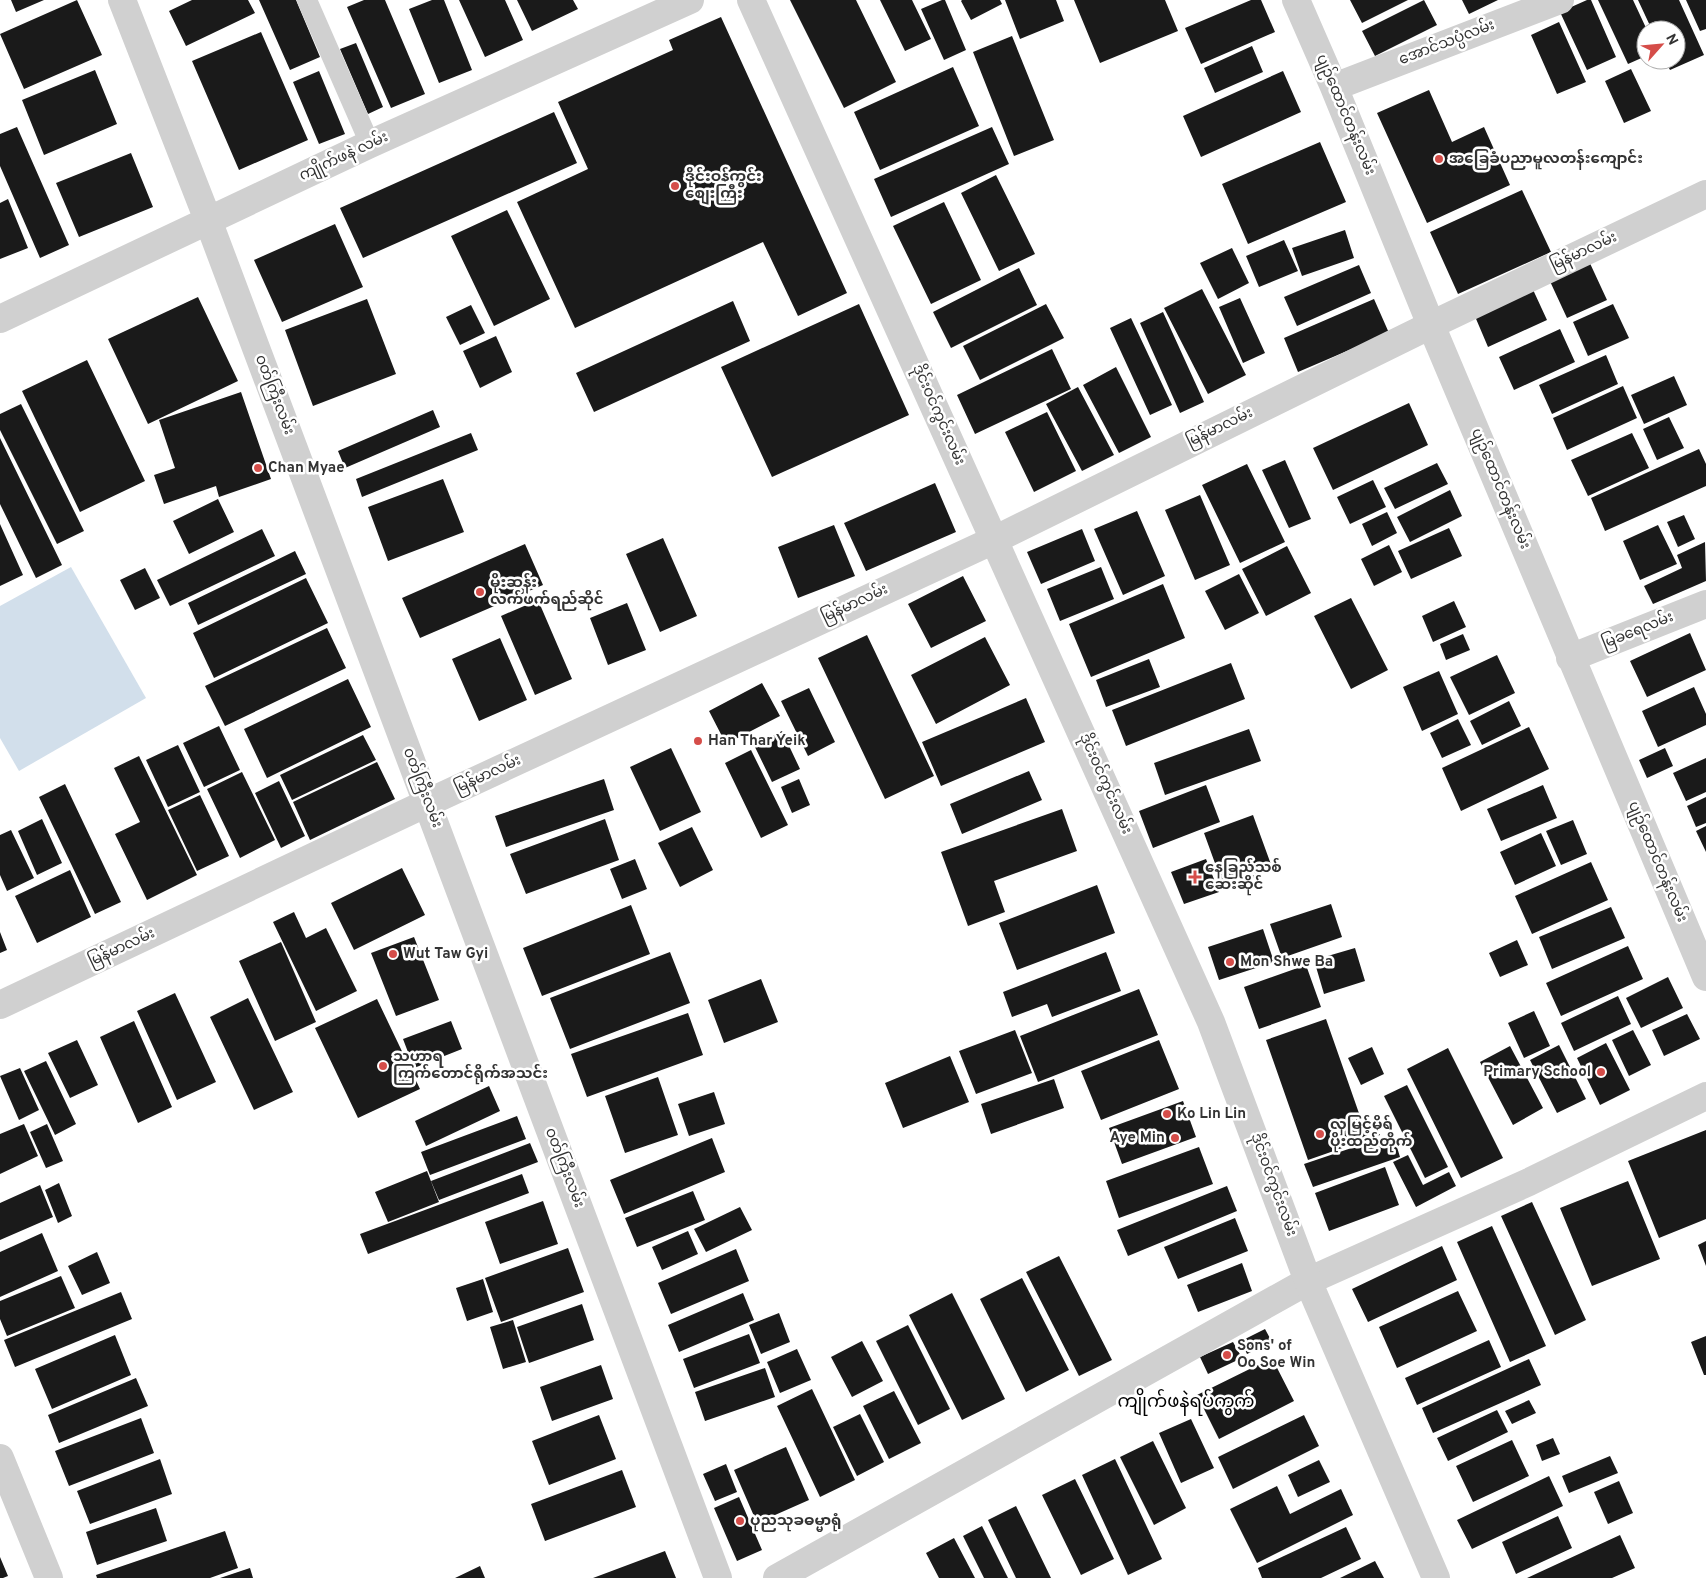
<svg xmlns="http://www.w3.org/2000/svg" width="1706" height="1578" viewBox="0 0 1706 1578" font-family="Overpass,'Noto Sans Myanmar',sans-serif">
	<rect width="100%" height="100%" fill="#fff"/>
	<path fill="#d2dfeb" d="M71,567L146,698L19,771L0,738V606Z"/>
	<path fill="#1a1a1a" d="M11,0H44L16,12Z
		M77,0L102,55L24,89L0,34Z
		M192,0H248L255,13L186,46L169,11Z
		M259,0H296L320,57L290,70Z
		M364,0H385L425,94L391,108L347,7Z
		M432,0H444L472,70L439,83L409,9Z
		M459,0H505L523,40L485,57Z
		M517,0H573L578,9L532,31Z
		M790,0H856L896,82L844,108Z
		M880,0H912L931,39L905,51Z
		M942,0H945L966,50L944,60L921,9Z
		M962,0H1000L1002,4L971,20L961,1Z
		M1005,0H1056L1064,21L1020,39Z
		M1074,0H1165L1178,31L1100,63Z
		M1251,0H1261L1275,32L1201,64L1185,28Z
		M1350,0H1408L1362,23Z
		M1424,0L1437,25L1375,56L1362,31Z
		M1462,0H1498L1469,14Z
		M1587,0H1591L1616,57L1587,70L1560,12Z
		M1598,0H1633L1647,30L1646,56L1628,64Z
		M1638,0H1679L1704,55L1670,70L1665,60H1676V30H1652Z
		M1686,0H1706V29L1700,31Z
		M721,17L847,293L798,316L763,242L575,328L517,202L588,169L558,102L673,50L669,40Z
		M1559,22L1586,82L1557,94L1531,35Z
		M261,32L308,140L239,170L192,61Z
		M1012,36L1054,140L1014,156L973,52Z
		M356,43L383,107L368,114L340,49Z
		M1252,46L1263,72L1215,93L1204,68Z
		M953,67L979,126L880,170L854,112Z
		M1631,69L1651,111L1624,123L1605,81Z
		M95,70L117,124L44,155L22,100Z
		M319,71L345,134L319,144L293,82Z
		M1283,71L1301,112L1201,157L1183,116Z
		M1429,90L1452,142L1484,127L1510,185L1427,223L1377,113Z
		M554,112L577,163L363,258L340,208Z
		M17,127L69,245L40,258L0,166V134Z
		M992,127L1009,164L891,217L874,179Z
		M1320,142L1346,202L1248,244L1222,184Z
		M131,153L153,207L79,237L56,183Z
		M996,175L1035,254L999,271L961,193Z
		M1522,190L1551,252L1458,294L1430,232Z
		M8,199L28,248L0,259V203Z
		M944,202L981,280L931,304L893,226Z
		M507,210L550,299L494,326L451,236Z
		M335,224L363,287L282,322L254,260Z
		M1345,230L1354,258L1302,276L1292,248Z
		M1284,240L1298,271L1259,287L1246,256Z
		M1232,248L1249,283L1218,299L1200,263Z
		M1588,259L1607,300L1567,318L1548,277Z
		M1359,265L1371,293L1297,326L1284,297Z
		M1019,268L1037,305L951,348L933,312Z
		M1529,281L1547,320L1488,347L1471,307Z
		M1202,289L1246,375L1208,394L1164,308Z
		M198,297L238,381L148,424L108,339Z
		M1240,298L1265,353L1243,363L1219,307Z
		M367,299L396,374L313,406L285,330Z
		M1374,299L1389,333L1298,372L1284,338Z
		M733,301L750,341L594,412L576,373Z
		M859,304L909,415L772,477L721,367Z
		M1046,304L1064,338L980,380L963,346Z
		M1613,304L1629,338L1588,356L1573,322Z
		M471,305L485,333L460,345L446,317Z
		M1163,312L1204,402L1180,413L1140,323Z
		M1131,318L1172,405L1150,415L1110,328Z
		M1560,329L1575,362L1514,390L1499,357Z
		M496,336L512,372L480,388L463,351Z
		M1052,349L1071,389L975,434L957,395Z
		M1606,355L1618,384L1552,414L1539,385Z
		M87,360L145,481L80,512L22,391Z
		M1116,367L1151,437L1119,453L1083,385Z
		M1674,376L1687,405L1644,424L1631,395Z
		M1623,386L1637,418L1567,450L1553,418Z
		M1078,387L1114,455L1082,471L1046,404Z
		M241,392L271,479L219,497L216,486L164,504L154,475L175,468L159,420Z
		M1409,403L1428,445L1333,490L1313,448Z
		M21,404L84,531L57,544L0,430V414Z
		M433,410L440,427L345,468L338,451Z
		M1047,412L1076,471L1034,492L1005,432Z
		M1669,417L1684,448L1657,460L1643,429Z
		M471,433L478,450L362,497L356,479Z
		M1632,433L1649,468L1588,496L1571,460Z
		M0,438L62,565L36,578L0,504Z
		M1699,449L1706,464V486L1605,531L1591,498Z
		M1285,460L1311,519L1289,528L1262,470Z
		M1437,463L1448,484L1395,509L1384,488Z
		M1247,464L1285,542L1240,563L1202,485Z
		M443,479L464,532L388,561L368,507Z
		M1373,480L1386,507L1350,524L1337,497Z
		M935,483L956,532L866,571L844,523Z
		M1450,490L1462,516L1410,542L1397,517Z
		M1200,495L1230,565L1195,580L1165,510Z
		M218,499L234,532L189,554L173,521Z
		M1137,511L1165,576L1123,595L1094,529Z
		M1387,512L1397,533L1372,546L1362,524Z
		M1684,515L1695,539L1678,547L1667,522Z
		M0,524L23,575L0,586Z
		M834,525L855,576L798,598L778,547Z
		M1658,525L1677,564L1640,580L1623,541Z
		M1449,528L1462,556L1411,579L1398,551Z
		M262,529L275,556L170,606L157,580Z
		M1082,529L1095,561L1041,584L1027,552Z
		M663,538L697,616L660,632L626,554Z
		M1705,542L1706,581L1653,604L1644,586L1682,568L1677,555Z
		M525,544L543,585L420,638L402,598Z
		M1389,545L1402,572L1374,586L1361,559Z
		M1287,546L1311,593L1266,616L1242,569Z
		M295,551L306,574L198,625L188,603Z
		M1101,567L1114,599L1060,621L1047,589Z
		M145,568L160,598L135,610L120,580Z
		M1239,574L1259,613L1225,630L1205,591Z
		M963,576L986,621L931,648L908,604Z
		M306,578L328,623L214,678L193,633Z
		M1163,584L1185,638L1091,677L1069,624Z
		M1351,598L1388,670L1351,689L1314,616Z
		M538,600L572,679L535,695L501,616Z
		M1454,601L1466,627L1433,642L1422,616Z
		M627,603L646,650L608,665L590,618Z
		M327,628L346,668L225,726L205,686Z
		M1690,633L1706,670L1647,697L1630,661Z
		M1463,634L1470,650L1446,660L1440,644Z
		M867,635L934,776L885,799L818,658Z
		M985,637L1010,685L936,724L911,675Z
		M500,638L527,700L479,721L452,659Z
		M1497,655L1515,693L1469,715L1450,677Z
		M1149,659L1160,687L1106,707L1096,680Z
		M1231,663L1245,699L1126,746L1112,710Z
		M1439,671L1458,714L1422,731L1403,687Z
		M348,679L371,727L267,778L244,729Z
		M762,683L780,716L726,744L709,711Z
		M1694,687L1706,714V725L1658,747L1642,711Z
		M809,688L835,742L808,756L781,701Z
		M1026,698L1045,742L941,786L922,742Z
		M1509,701L1521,726L1482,745L1470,721Z
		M1458,719L1471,745L1442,758L1430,733Z
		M219,726L240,770L204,787L183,743Z
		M1529,727L1549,769L1461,811L1442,768Z
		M1249,729L1261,761L1165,795L1154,763Z
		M782,731L800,769L772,782L754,745Z
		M363,735L376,760L292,800L280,775Z
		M178,745L200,792L168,807L146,760Z
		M671,748L701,812L660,831L630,767Z
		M1665,748L1673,766L1647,778L1639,760Z
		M751,750L788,825L761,838L725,763Z
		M139,756L197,875L147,900L115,834L140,822L114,768Z
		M1706,758V792L1686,801L1673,773Z
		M377,762L395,799L310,840L293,802Z
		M1029,771L1042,800L962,834L950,804Z
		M242,772L275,840L240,858L207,789Z
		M604,779L614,810L506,847L495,816Z
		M799,779L810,805L792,813L781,787Z
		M279,781L305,836L281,848L255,793Z
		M65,784L121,902L95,914L39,797Z
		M1206,785L1220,822L1153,848L1139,811Z
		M1543,785L1557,818L1501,841L1487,809Z
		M200,795L229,856L197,871L168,810Z
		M1706,797V823L1696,827L1687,806Z
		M1062,809L1077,851L994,881L1005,912L968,926L941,852Z
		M1253,815L1273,870L1224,888L1204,833Z
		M42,819L62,863L37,875L18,831Z
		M605,819L619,860L526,894L510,854Z
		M1573,820L1587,854L1561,865L1546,831Z
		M1706,826V852L1696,831Z
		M692,827L713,870L680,887L658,843Z
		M11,830L34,878L7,891L0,875V835Z
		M1541,833L1556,866L1515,885L1500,852Z
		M635,859L647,889L622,899L610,869Z
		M1206,859L1219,892L1184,904L1171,872Z
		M1591,862L1608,900L1532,934L1515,896Z
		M402,868L425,915L354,950L331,903Z
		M70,870L91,917L37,943L15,896Z
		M1097,885L1115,933L1017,970L999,923Z
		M1331,904L1342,937L1282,958L1270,924Z
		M631,905L650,954L542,996L523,948Z
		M1611,907L1625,938L1552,969L1539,937Z
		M294,912L306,938L326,928L357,991L316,1011L273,922Z
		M1263,929L1274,962L1219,980L1208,947Z
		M0,932L7,950L0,953Z
		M414,937L439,1000L396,1016L371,953Z
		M1517,940L1528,965L1500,977L1489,953Z
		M281,942L316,1022L275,1041L239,961Z
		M1628,946L1643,979L1561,1016L1546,983Z
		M1355,948L1365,981L1324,994L1314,960Z
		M670,952L690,1003L570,1049L550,998Z
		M1106,952L1121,991L1052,1017L1047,1004L1012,1017L1003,992Z
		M1306,965L1321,1007L1259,1029L1244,987Z
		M1668,977L1683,1008L1641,1028L1626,998Z
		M761,979L778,1022L724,1043L708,1000Z
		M1139,989L1158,1035L1038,1082L1020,1036Z
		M175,993L216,1082L177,1100L137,1011Z
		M1618,996L1631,1024L1574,1051L1561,1023Z
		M248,998L293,1092L254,1110L210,1017Z
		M377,999L420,1089L358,1118L315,1028Z
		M1534,1011L1550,1046L1524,1058L1508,1023Z
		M688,1013L703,1055L587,1097L571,1054Z
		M1687,1014L1700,1039L1664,1056L1652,1030Z
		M1326,1019L1368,1139L1308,1160L1266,1040Z
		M134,1021L172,1107L138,1123L100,1037Z
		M451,1021L462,1049L414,1068L403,1039Z
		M1015,1030L1032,1073L976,1094L959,1051Z
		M1633,1030L1651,1065L1629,1076L1612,1040Z
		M77,1040L98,1085L70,1098L48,1053Z
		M1159,1040L1179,1089L1101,1120L1081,1071Z
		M1606,1043L1630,1090L1600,1105L1577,1058Z
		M1559,1045L1586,1099L1557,1113L1530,1060Z
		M1510,1046L1543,1108L1513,1125L1480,1062Z
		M1372,1047L1384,1074L1361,1085L1348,1058Z
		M1448,1048L1503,1158L1461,1178L1407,1069Z
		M950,1056L969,1102L903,1128L885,1083Z
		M46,1061L76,1124L55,1135L24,1071Z
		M20,1068L39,1110L19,1120L0,1076Z
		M658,1077L678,1135L625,1153L605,1096Z
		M1054,1079L1064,1108L991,1134L981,1104Z
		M1407,1085L1448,1167L1425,1178L1384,1096Z
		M489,1086L500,1111L426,1146L415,1121Z
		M714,1092L725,1124L689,1136L678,1104Z
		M1183,1101L1196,1137L1122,1164L1109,1128Z
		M517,1116L526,1139L430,1175L421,1152Z
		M24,1124L38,1156L0,1174V1134Z
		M47,1124L63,1161L46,1168L30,1132Z
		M1706,1130V1219L1659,1238L1628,1161Z
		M1393,1134L1400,1157L1313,1187L1304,1164Z
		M712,1138L725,1172L624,1214L610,1180Z
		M530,1143L538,1162L439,1200L431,1181Z
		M1199,1147L1213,1184L1119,1218L1106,1181Z
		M1408,1155L1423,1185L1449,1172L1456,1186L1416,1207L1393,1162Z
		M1385,1167L1399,1205L1329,1231L1315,1193Z
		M427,1171L439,1202L388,1222L375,1192Z
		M522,1174L529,1193L368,1254L360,1234Z
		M1628,1181L1660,1259L1592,1286L1560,1208Z
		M59,1183L72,1216L58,1223L45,1190Z
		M40,1185L53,1217L0,1240V1203Z
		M1227,1186L1237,1211L1128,1256L1117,1230Z
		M693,1191L705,1220L637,1247L625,1218Z
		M543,1201L558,1244L500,1264L485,1222Z
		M1532,1202L1586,1320L1555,1335L1501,1216Z
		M740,1207L752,1230L706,1252L694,1229Z
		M1235,1218L1248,1251L1178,1279L1164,1247Z
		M1492,1226L1546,1346L1510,1362L1457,1242Z
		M688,1231L698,1254L662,1270L652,1247Z
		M42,1233L58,1271L0,1297V1252Z
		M1706,1241V1266L1698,1245Z
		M1442,1246L1457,1280L1368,1322L1352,1289Z
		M568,1248L584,1292L501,1322L485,1278Z
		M736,1249L749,1281L671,1314L658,1283Z
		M97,1252L110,1283L82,1295L68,1266Z
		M1059,1256L1112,1360L1079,1376L1026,1272Z
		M1242,1263L1252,1291L1198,1312L1187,1285Z
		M61,1276L75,1308L7,1336L0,1319V1301Z
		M1022,1278L1069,1370L1026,1392L980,1299Z
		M483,1279L493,1312L467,1321L456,1288Z
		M1458,1291L1477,1331L1397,1368L1379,1327Z
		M121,1292L132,1319L15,1367L4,1340Z
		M743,1293L754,1320L679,1352L668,1325Z
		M952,1293L1005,1399L962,1420L909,1315Z
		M582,1304L594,1340L529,1363L517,1327Z
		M779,1313L790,1342L761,1354L749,1325Z
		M513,1320L526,1362L503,1369L490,1327Z
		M908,1325L950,1409L918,1425L876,1341Z
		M1265,1329L1272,1342L1247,1354L1241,1341Z
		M749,1334L760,1363L694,1388L683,1359Z
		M115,1335L131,1375L52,1409L35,1369Z
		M1706,1336V1375H1704L1691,1342Z
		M1489,1340L1501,1367L1417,1405L1405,1378Z
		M862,1341L883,1381L852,1397L831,1357Z
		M1233,1342L1242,1358L1208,1374L1200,1357Z
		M797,1349L811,1380L780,1393L767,1362Z
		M1272,1358L1294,1401L1219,1439L1197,1395Z
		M1529,1359L1541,1385L1433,1433L1422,1408Z
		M601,1365L613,1399L552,1421L540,1387Z
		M765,1368L775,1397L705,1421L695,1392Z
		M136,1378L148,1406L59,1443L48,1415Z
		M812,1389L855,1480L820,1497L777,1406Z
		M894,1391L921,1443L889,1459L863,1406Z
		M1529,1400L1536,1413L1512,1424L1505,1411Z
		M1497,1410L1508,1432L1448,1461L1437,1438Z
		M860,1414L884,1462L857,1476L833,1427Z
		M599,1415L616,1459L549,1485L532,1441Z
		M1304,1415L1319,1446L1233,1489L1218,1457Z
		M141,1418L154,1453L69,1486L55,1451Z
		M1191,1419L1214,1468L1181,1483L1159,1433Z
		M1553,1438L1560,1454L1542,1461L1536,1445Z
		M1512,1440L1529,1476L1473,1502L1456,1466Z
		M1153,1441L1186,1508L1154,1525L1120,1457Z
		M786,1447L809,1500L757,1523L734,1470Z
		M1610,1456L1618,1473L1569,1493L1562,1476Z
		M160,1459L172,1494L90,1524L77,1491Z
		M1115,1459L1162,1559L1128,1575L1082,1475Z
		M1319,1460L1330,1482L1298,1497L1288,1475Z
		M726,1464L737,1492L715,1501L703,1474Z
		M622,1470L636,1507L545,1541L531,1504Z
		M1549,1476L1563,1506L1472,1549L1457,1520Z
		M1075,1479L1114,1559L1081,1575L1042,1495Z
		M1619,1481L1633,1513L1608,1524L1594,1492Z
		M1277,1486L1290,1514L1341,1489L1353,1515L1257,1563L1230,1509Z
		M739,1497L762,1550L737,1561L714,1508Z
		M1016,1506L1051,1578H1016L988,1520Z
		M156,1508L167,1541L97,1565L86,1532Z
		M1558,1516L1572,1548L1516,1574L1502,1542Z
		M982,1526L1008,1578H984L963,1536Z
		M1346,1527L1361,1559L1321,1578H1262L1258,1568Z
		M225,1531L238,1568L210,1578H97L96,1575Z
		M1620,1535L1635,1568L1612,1578H1527Z
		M954,1538L975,1578H939L926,1553Z
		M665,1551L676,1578H593Z
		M0,1557L8,1576L3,1578H0Z
		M1375,1561L1384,1578H1340Z
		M480,1566L485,1578H455Z
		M250,1568L253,1578H220Z"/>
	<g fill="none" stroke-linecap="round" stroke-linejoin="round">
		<path stroke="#d0d0d0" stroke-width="20" d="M307,0L370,144"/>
		<path stroke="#d0d0d0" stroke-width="28" d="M122,0L208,220L718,1578
			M1296,0L1334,87L1431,325L1706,977
			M1334,87L1560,0
			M0,319L370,144L690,0
			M1570,658L1706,604
			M0,1005L427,803L994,540L1431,325L1706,194
			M0,1458L49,1578
			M777,1578L1308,1281L1529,1182L1706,1096"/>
		<path stroke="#d0d0d0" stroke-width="28" d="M751,0L1211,1022L1308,1281L1436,1578"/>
	</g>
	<g fill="#d54d49" stroke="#fff" stroke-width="2">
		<circle cx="1439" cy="159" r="5"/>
		<circle cx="675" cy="186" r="5"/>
		<circle cx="258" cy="468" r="5"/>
		<circle cx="480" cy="592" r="5"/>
		<circle cx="698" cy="741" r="5"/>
		<path d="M1192.5 869.5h5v5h5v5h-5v5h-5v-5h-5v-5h5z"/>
		<circle cx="393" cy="954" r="5"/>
		<circle cx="1230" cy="962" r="5"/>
		<circle cx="383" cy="1066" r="5"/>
		<circle cx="1601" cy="1072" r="5"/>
		<circle cx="1167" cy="1114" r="5"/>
		<circle cx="1320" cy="1134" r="5"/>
		<circle cx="1175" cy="1138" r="5"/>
		<circle cx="1227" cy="1355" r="5"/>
		<circle cx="740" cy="1521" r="5"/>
	</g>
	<g text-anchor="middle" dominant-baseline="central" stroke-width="5" stroke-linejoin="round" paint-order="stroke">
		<g font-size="15" fill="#333" stroke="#fff">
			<text transform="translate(1447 43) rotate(-21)">အောင်သပ္ပံလမ်း</text>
			<text transform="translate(1345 115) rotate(67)">ပျဉ်ထောင်တန်းလမ်း</text>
			<text transform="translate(344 157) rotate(-25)">ကျိုက်ဖနဲ လမ်း</text>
			<text transform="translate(1584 252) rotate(-25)">မြန်မာလမ်း</text>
			<text transform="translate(274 395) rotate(69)">၀တ်ကြီးလမ်း</text>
			<text transform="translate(938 415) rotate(66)">ဒိုင်းဝင်ကွင်းလမ်း</text>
			<text transform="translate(1220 428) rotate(-26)">မြန်မာလမ်း</text>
			<text transform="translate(1500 489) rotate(67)">ပျဉ်ထောင်တန်းလမ်း</text>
			<text transform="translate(855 604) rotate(-25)">မြန်မာလမ်း</text>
			<text transform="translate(1638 631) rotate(-22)">မြခရေလမ်း</text>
			<text transform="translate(488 775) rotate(-25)">မြန်မာလမ်း</text>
			<text transform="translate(1105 784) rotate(66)">ဒိုင်းဝင်ကွင်းလမ်း</text>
			<text transform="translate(422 788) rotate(69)">၀တ်ကြီးလမ်း</text>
			<text transform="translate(1657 862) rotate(67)">ပျဉ်ထောင်တန်းလမ်း</text>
			<text transform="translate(122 948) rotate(-25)">မြန်မာလမ်း</text>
			<text transform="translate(564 1168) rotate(69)">၀တ်ကြီးလမ်း</text>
			<text transform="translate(1273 1185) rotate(70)">ဒိုင်းဝင်ကွင်းလမ်း</text>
		</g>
		<g font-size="15" font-weight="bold" fill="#333" stroke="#fff" text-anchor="start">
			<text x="1449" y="159">အခြေခံပညာမူလတန်းကျောင်း</text>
			<text x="685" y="177">ဒိုင်းဝန်ကွင်း<tspan x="685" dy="17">စျေးကြီး</tspan></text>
			<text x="268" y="468">Chan Myae</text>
			<text x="490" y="583">မိုးဆန်း<tspan x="490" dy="17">လက်ဖက်ရည်ဆိုင်</tspan></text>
			<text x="708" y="741">Han Thar Yeik</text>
			<text x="1205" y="868">နေခြည်သစ်<tspan x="1205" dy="17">ဆေးဆိုင်</tspan></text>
			<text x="403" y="954">Wut Taw Gyi</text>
			<text x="1240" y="962">Mon Shwe Ba</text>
			<text x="393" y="1057">သဟာရ<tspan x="393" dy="17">ကြက်တောင်ရိုက်အသင်း</tspan></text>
			<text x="1591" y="1072" text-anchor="end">Primary School</text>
			<text x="1177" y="1114">Ko Lin Lin</text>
			<text x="1330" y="1125">လှမြင့်မိုရ်<tspan x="1330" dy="17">ပိုးထည်တိုက်</tspan></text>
			<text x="1165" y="1138" text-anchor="end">Aye Min</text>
			<text x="1237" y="1346">Sons' of<tspan x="1237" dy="17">Oo Soe Win</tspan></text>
			<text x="750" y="1521">ပုညသုခဓမ္မာရုံ</text>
		</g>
		<g font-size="18" fill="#000" stroke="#fff">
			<text x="1186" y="1402">ကျိုက်ဖနဲရပ်ကွက်</text>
		</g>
	</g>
	<g transform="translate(1661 45) rotate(63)"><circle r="24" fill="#ffffff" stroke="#adadad"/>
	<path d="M0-4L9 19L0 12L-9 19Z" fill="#d54d49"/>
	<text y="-8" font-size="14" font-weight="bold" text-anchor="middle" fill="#333333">N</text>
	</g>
</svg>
